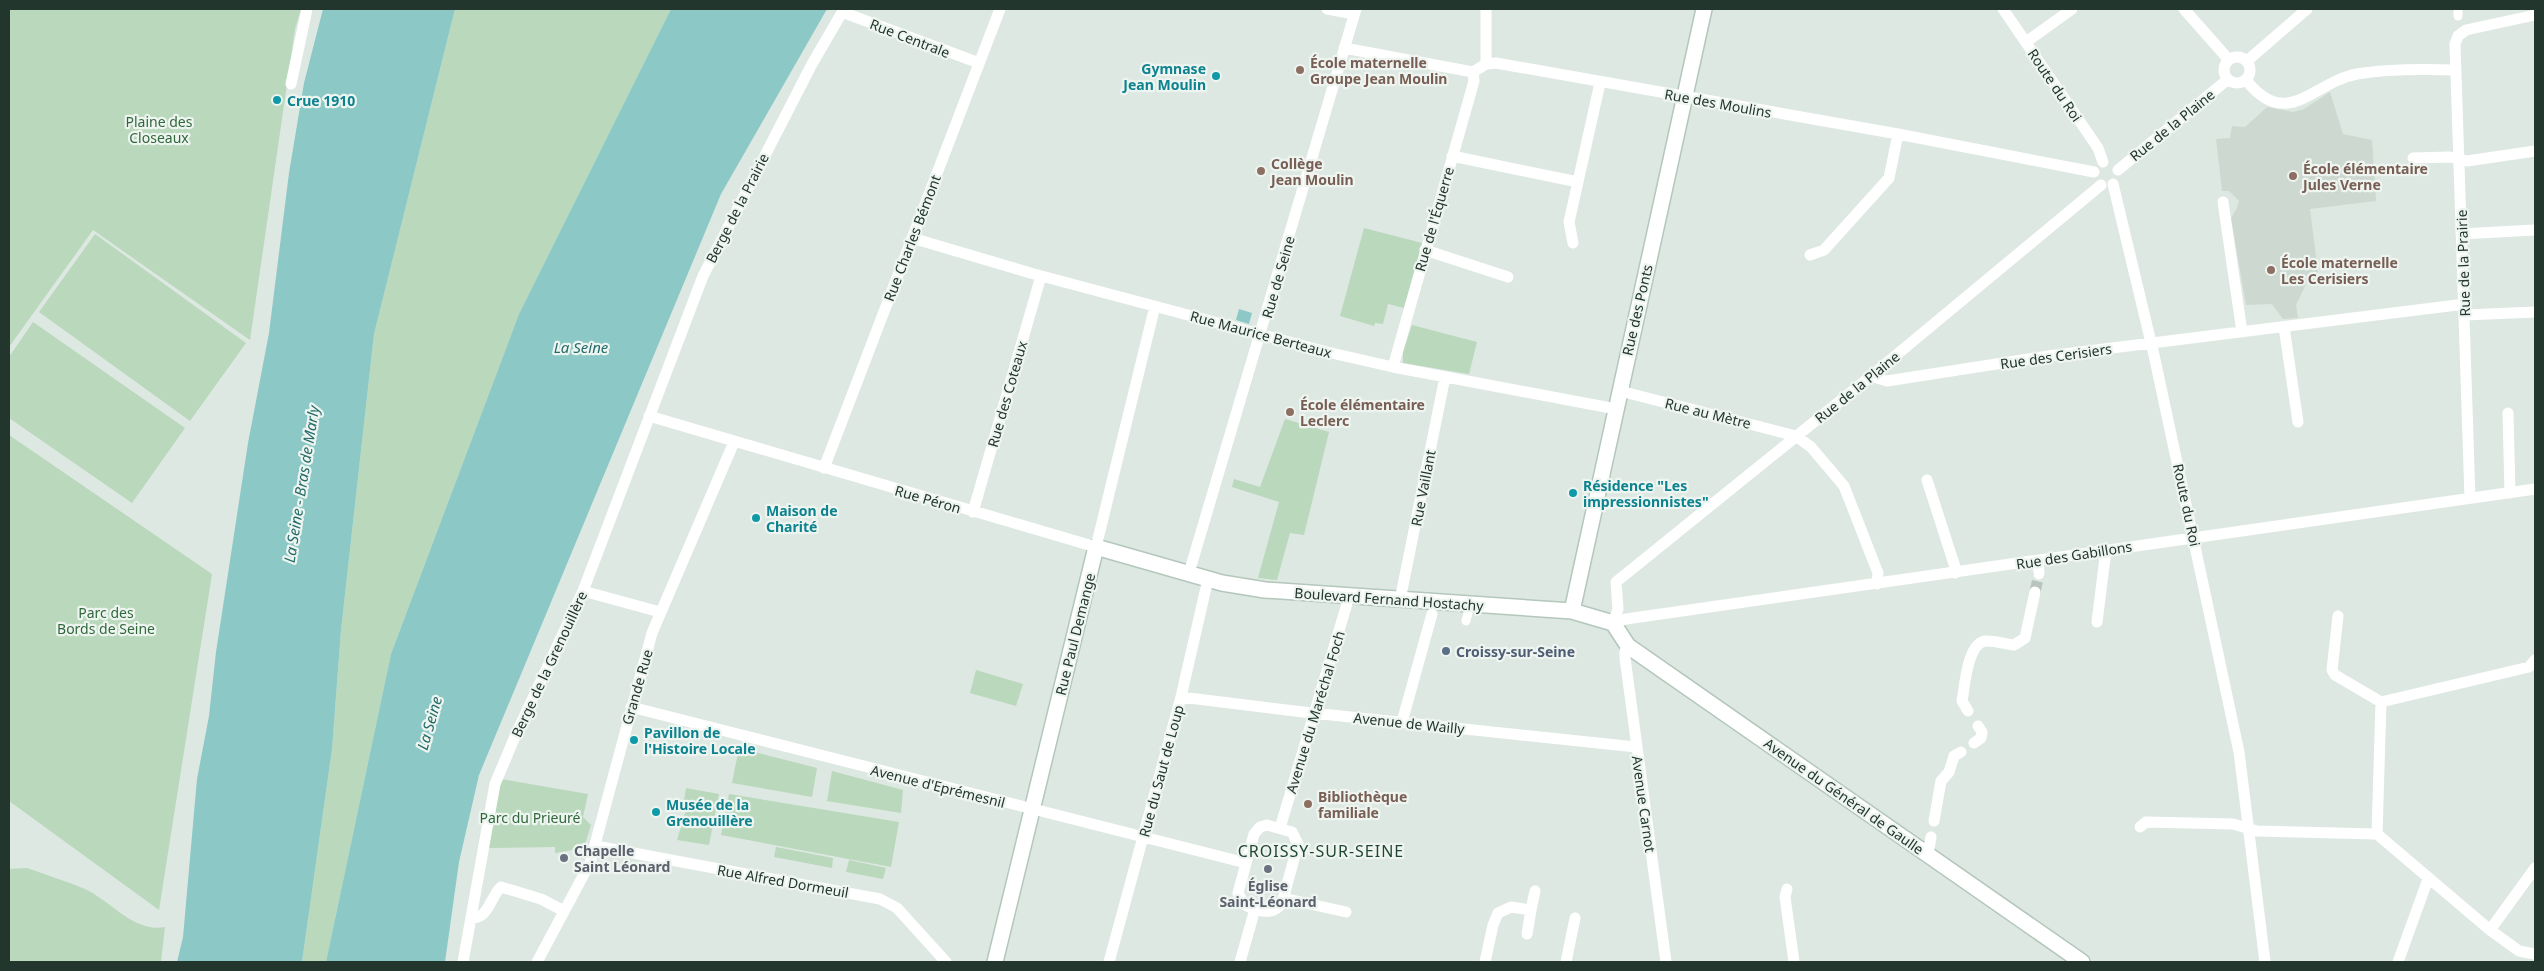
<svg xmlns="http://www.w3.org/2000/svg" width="2544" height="971" viewBox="0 0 2544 971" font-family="'Noto Sans',sans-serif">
	<rect width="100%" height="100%" fill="#dee8e2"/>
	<path fill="#cdd8d1" d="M2330,92L2343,134L2372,140L2376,201L2310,209L2319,280L2307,282L2296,305L2298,318L2283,319L2272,304L2246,305L2231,218L2237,208L2239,201L2229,191H2222L2216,139L2230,138L2232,126L2245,127L2267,107L2293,112L2304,109Z"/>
	<path fill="#b9d8bc" d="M9,9H301L295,29L250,340L93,230L9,347Z
		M455,9H671L519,314L391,654L326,962H302L332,749L341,630L374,334Z
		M1364,228L1422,243L1404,308L1388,304L1383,324L1375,323L1374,326L1340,316Z
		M95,234L246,343L190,421L39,312Z
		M33,322L185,428L132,503L9,418V357Z
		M1412,325L1477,342L1469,374L1403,363V352Z
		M1285,419L1329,432L1304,535L1290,533L1277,580L1258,578L1279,502L1232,487L1234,479L1260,487Z
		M9,435L212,574L159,910L9,801Z
		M976,670L1023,684L1016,706L970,693Z
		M739,748L817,768L812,797L732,783Z
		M832,771L903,790L901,813L827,801Z
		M501,779L588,794L583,817L591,825L584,848L555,853V847L487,848Z
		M686,788L719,794L709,845L677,840L686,810L683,807Z
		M729,794L899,822L891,867L721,835Z
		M776,847L833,858L832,868L774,857Z
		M849,860L886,868L883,879L846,872Z
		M27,868C46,875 66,881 85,889C111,901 134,933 165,927L161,962H9V869Z"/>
	<path fill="#8bc8c6" d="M323,9H455L374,334L341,630L332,749L302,962H177L183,937L197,779L209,716L216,652L248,443L269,333L289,173L304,83Z
		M671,9H827L721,194L479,775L459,862L445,962H326L391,654L519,314Z
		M1239,309L1252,313L1249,324L1236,320Z"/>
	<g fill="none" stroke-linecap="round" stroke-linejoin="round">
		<path stroke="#b8c4be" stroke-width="11" stroke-dasharray="11 5.5" stroke-linecap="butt" d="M2035,592L2039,574"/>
		<g stroke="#b3c7bc" stroke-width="18">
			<path id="secondary" d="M1572,611L1704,9
				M995,962L1096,547L1222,583L1265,590L1572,611L1613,623L1628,646L2082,962"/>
		</g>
		<path stroke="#fff" stroke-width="9" d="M2458,16V9
			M1466,621L1470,605"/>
		<path stroke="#fff" stroke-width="11" d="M1327,9L1354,14
			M1486,9V64
			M2003,9L2098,148L2103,162
			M2184,9L2229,60
			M842,12L979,63
			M2026,42L2072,9
			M1344,48L1473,72L1486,64L1496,63L1898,134L2094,172
			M2224 70a13 13 0 1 1 26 0a13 13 0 1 1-26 0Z
			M2247,61L2307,9
			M2246,80C2287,132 2313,82 2357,74C2385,69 2427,69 2456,70
			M291,84L307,9
			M1452,156L1578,182
			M2413,158L2450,157L2467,161L2535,151
			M2118,170L2227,80
			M2113,184L2154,355L2239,752L2265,962
			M2223,202L2242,332
			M2461,234L2535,230
			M912,238L1034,274L1327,352L1393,367L1616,409
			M1573,243L1569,222L1600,83
			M1425,250L1508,277
			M1810,255L1824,250L1889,178L1898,134
			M2465,315L2535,312
			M2284,327L2298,422
			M1393,367L1474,81L1473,72
			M1871,376L1887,381L2048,356L2457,305L2465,307
			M1620,391L1796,436L1811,447L1844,486L1878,573L1877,584
			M2508,413L2510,493
			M649,416L1096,547L1155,306
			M824,468L1000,9
			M1927,480L1955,567V573
			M2470,498L2455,44L2458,36L2466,30L2535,15
			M973,512L1041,276
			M2038,561L2039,574
			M1189,573L1356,9
			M583,591L660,612
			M1400,600L1445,377
			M2338,616L2332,670L2335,675L2381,702
			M2097,622L2106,550
			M1613,623L1626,619L2535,489
			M1613,623L1618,609L1616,582L1871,376L2101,185
			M1628,646L1625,651V658L1666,962
			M1181,697L1303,712L1636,747
			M631,707L1246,863
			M1968,711L1962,701C1965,686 1967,641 1987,641C1996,641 2005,644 2014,645L2025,638L2035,592
			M1402,722L1432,614
			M1974,743L1981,738L1982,732L1978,726
			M1934,821L1941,781L1949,772L1954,756L1961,752
			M1267,825L1292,832L1298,844L1282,903C1273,916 1257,911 1245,905L1238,893L1254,834L1260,827Z
			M2140,827L2146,822L2233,824L2257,831L2377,834L2381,702L2529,667L2535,660
			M1280,828L1349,597
			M2377,834L2490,930L2519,951L2535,954
			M596,846L880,899L897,908L946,962
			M1928,854L1931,837
			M1787,889L1785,897L1794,962
			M1283,898L1346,912
			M471,918C489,919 490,897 501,887L541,899L564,911
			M2490,930L2535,868
			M1527,934L1531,910
			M463,962L495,784L516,734L583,591L703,276L812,64L844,9
			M537,962L590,863L652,633L734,442
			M1109,962L1181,697L1208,579
			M1240,962L1255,909
			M1485,962L1493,925L1498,913L1511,907L1531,910L1535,891
			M1566,962L1575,918
			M2398,962L2428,879"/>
		<use href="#secondary" stroke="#fff" stroke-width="15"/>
	</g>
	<g fill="#8d6e63" stroke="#eef5f0" stroke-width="2">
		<circle cx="1300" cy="70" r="5"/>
		<circle cx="1261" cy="171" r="5"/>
		<circle cx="2293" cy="176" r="5"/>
		<circle cx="2271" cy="270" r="5"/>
		<circle cx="1290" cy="412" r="5"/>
		<circle cx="1308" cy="804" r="5"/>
	</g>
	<g fill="#0f9aa8" stroke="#eef5f0" stroke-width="2">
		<circle cx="1216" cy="76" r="5"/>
		<circle cx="277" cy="100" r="5"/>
		<circle cx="1573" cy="493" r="5"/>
		<circle cx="756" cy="518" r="5"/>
		<circle cx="634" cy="740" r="5"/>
		<circle cx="656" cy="812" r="5"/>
	</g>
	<circle fill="#5c6f8a" stroke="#eef5f0" stroke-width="2" cx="1446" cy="651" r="5"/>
	<g fill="#6b7280" stroke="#eef5f0" stroke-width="2">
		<circle cx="564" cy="858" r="5"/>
		<circle cx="1268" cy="869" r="5"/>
	</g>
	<g text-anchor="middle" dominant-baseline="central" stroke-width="4.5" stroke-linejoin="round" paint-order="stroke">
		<g font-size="14" fill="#22362d" stroke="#eef5f0">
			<text transform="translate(910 38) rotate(21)">Rue Centrale</text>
			<text transform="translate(2055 85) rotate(56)">Route du Roi</text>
			<text transform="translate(1718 103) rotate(10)">Rue des Moulins</text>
			<text transform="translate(2172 125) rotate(-39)">Rue de la Plaine</text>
			<text transform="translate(737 208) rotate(-63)">Berge de la Prairie</text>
			<text transform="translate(1434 219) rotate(-74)">Rue de l'Équerre</text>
			<text transform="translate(912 238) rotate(-69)">Rue Charles Bémont</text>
			<text transform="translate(2463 263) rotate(-92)">Rue de la Prairie</text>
			<text transform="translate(1278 277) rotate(-74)">Rue de Seine</text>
			<text transform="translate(1637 310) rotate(-77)">Rue des Ponts</text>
			<text transform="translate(1261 334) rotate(15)">Rue Maurice Berteaux</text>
			<text transform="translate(2056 356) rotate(-8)">Rue des Cerisiers</text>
			<text transform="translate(1857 387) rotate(-39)">Rue de la Plaine</text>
			<text transform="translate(1007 394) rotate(-74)">Rue des Coteaux</text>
			<text transform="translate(1708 413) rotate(14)">Rue au Mètre</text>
			<text transform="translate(1423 488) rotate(-79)">Rue Vaillant</text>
			<text transform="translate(928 499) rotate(16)">Rue Péron</text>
			<text transform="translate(2187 505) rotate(78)">Route du Roi</text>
			<text transform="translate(2074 555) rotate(-9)">Rue des Gabillons</text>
			<text transform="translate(1389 599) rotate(4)">Boulevard Fernand Hostachy</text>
			<text transform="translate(1075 634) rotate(-76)">Rue Paul Demange</text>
			<text transform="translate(549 664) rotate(-65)">Berge de la Grenouillère</text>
			<text transform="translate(637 687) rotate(-74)">Grande Rue</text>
			<text transform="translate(1315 712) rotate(-73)">Avenue du Maréchal Foch</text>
			<text transform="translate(1409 723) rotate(6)">Avenue de Wailly</text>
			<text transform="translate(1161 771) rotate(-75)">Rue du Saut de Loup</text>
			<text transform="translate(938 786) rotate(14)">Avenue d'Eprémesnil</text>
			<text transform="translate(1844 796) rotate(35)">Avenue du Général de Gaulle</text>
			<text transform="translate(1644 804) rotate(82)">Avenue Carnot</text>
			<text transform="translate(783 881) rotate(10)">Rue Alfred Dormeuil</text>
		</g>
		<g font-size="14" font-weight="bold" fill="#785e54" stroke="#eef5f0" text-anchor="start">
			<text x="1310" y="62">École maternelle<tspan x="1310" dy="16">Groupe Jean Moulin</tspan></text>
			<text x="1271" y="163">Collège<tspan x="1271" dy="16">Jean Moulin</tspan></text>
			<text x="2303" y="168">École élémentaire<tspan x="2303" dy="16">Jules Verne</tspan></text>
			<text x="2281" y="262">École maternelle<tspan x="2281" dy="16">Les Cerisiers</tspan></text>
			<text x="1300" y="404">École élémentaire<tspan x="1300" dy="16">Leclerc</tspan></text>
			<text x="1318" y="796">Bibliothèque<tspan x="1318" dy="16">familiale</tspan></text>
		</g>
		<g font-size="14" font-weight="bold" fill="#0d838f" stroke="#eef5f0" text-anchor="start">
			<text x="1206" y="68" text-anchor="end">Gymnase<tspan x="1206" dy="16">Jean Moulin</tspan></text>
			<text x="287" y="100">Crue 1910</text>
			<text x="1583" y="485">Résidence "Les<tspan x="1583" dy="16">impressionnistes"</tspan></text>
			<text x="766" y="510">Maison de<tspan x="766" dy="16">Charité</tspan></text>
			<text x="644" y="732">Pavillon de<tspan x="644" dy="16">l'Histoire Locale</tspan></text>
			<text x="666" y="804">Musée de la<tspan x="666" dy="16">Grenouillère</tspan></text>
		</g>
		<g font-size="14" fill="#30683b" stroke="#eef5f0">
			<text x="159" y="121">Plaine des<tspan x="159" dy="16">Closeaux</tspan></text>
			<text x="106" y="612">Parc des<tspan x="106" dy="16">Bords de Seine</tspan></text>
			<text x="530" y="817">Parc du Prieuré</text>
		</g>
		<g font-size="14" font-weight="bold" fill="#4e5e75" stroke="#eef5f0" text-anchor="start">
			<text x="1456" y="651">Croissy-sur-Seine</text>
		</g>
		<g font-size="14" font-weight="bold" fill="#5b616d" stroke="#eef5f0" text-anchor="start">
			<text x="574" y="850">Chapelle<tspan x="574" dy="16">Saint Léonard</tspan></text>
			<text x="1268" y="885" text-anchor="middle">Église<tspan x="1268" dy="16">Saint-Léonard</tspan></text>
		</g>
		<g font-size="15" font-style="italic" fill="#236b69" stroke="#eef5f0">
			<text x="581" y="347">La Seine</text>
			<text transform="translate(301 484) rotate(-81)">La Seine - Bras de Marly</text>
			<text transform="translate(429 723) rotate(-74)">La Seine</text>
		</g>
		<g font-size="16" letter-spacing="1" fill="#204635" stroke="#eef5f0">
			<text x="1321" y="851">CROISSY-SUR-SEINE</text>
		</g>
	</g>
	<rect width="2544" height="971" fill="none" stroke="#22362d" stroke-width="20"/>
</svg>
